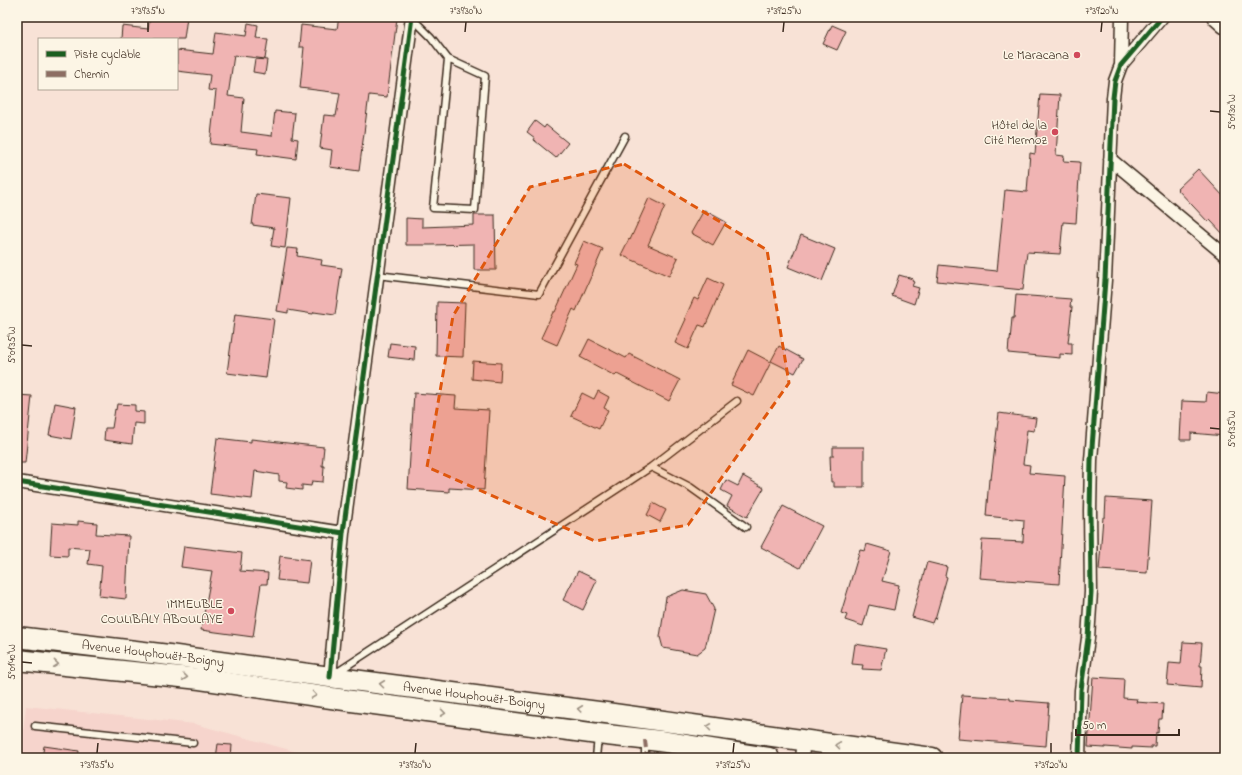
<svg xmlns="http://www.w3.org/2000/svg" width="1242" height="775" viewBox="0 0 1242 775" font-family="'Indie Flower',sans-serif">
	<rect width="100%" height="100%" fill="#f8e2d6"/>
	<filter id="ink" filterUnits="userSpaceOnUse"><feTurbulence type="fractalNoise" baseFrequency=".025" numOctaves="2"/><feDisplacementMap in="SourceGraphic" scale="8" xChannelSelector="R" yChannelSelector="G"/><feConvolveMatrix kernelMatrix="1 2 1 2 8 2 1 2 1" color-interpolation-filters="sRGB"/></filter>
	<g filter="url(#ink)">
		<path fill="#f6d4cc" d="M26,706L195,724L319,758H20Z"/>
		<path fill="#f0b4b3" stroke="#3b2a1e" d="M150,17H187L184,39H121L122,26L148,29Z
			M339,17H389L397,18L387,97L369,95L359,171L330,167L332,150L320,148L324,115L336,116L340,93L300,88L304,47H299L301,25L337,29Z
			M248,23L258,25L256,38L268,39L265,59L234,55L228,96L244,98L241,132L272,136L275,111L295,113L292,138L298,139L296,159L257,154L258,149L210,144L216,91L208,90L210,75L177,71V50L213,54L216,32L246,36Z
			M832,25L846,31L837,50L823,44Z
			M255,59L267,60L265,74L253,72Z
			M1040,94L1060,95L1056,155L1064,156L1063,161L1080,162L1076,223L1063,222L1060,254L1027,252L1023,290L937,281L939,265L997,271L1005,190L1027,192L1030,153L1035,154Z
			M535,121L544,128L546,125L568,143L556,158L534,140L535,138L527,132Z
			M1198,169L1225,198V236L1210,220L1208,222L1177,189Z
			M256,194L291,198L285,248L271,246L274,228L252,225Z
			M649,198L665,206L648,245L678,258L669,276L621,255L629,239L630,240Z
			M704,210L726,222L713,245L691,233Z
			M474,215H495L496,270H474V244L431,245H406V218L422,219V227L474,225Z
			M801,235L835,249L822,281L788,267Z
			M584,241L603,249L576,311L573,309L557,345L541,338L553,312H555L577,264L574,263Z
			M287,248L298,249L297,256L322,260L321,265L342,268L335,315L314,312L313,314L288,310V313L277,311Z
			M899,275L913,279L912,281L914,282L912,286L919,288L914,304L892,296Z
			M708,278L723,285L705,327L699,325L688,349L675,343L686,319L685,318L694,298L698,300Z
			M1016,295L1071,299L1070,307H1072L1068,343H1072V355L1060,354V358L1008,353L1009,341H1010L1012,318H1014Z
			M437,302L465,303L463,357L436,356Z
			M235,314L274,319L266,378L227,373Z
			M589,339L626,358L629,354L680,380L669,401L617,374L615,376L580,357Z
			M390,343L415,346L414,360L388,357Z
			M779,346L803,359L795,373L771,361Z
			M748,350L771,362L754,396L731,385Z
			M473,361L501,363L500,382L472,379Z
			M598,391L609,397L604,408L608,410L599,429L571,416L582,393L594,399Z
			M1207,392L1225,394V436L1191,433V440H1180L1182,401L1206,402Z
			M414,393L456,396L455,408L489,410L484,490L449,488V492L408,489Z
			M17,395L32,396L25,463H17Z
			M55,403L76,407L71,439L49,435Z
			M117,404L135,405V411L144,412V424L134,423L132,444L104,440L105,428H112L115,409L116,410Z
			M999,413L1036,418L1034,431L1027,430L1023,464L1030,465L1029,473L1065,476L1059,584L979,578L982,540L1023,542L1024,520L986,516L989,479H991Z
			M217,438L251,442V439L324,447L322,466H324L323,482L312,481L311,486L302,485V490L286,488L287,482L279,481V475L255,471L252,499L210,494Z
			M833,447H864V487H834V482H831L830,456H833Z
			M743,476L764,488L747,517L727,506L732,496L721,490L726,480L738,486Z
			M1106,498L1152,501L1147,573L1099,570L1103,517H1105Z
			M653,503L666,510L660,522L647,515Z
			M783,506L822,526L800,568L761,547Z
			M78,521L97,523L96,534L129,536L126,599L99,596L102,566L88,564L90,549L68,547V556L50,555L52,523L78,525Z
			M867,544L891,551L882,581L899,585L894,610L869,605L863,626L845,620L847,615L841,613L860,550L865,551Z
			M184,546L242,553L240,571L268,573L267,584H261L253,637L201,630L212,571L181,567Z
			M280,556L310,560L307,583L277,580Z
			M927,562L947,567L945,576L947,577L935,619L934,618L932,623L912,617Z
			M578,571L597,580L583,610L563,600Z
			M683,590L706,594L714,609L705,648L697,654L663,648L660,637L666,597Z
			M1183,642L1202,643L1200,666H1202L1201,688L1167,685L1169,663L1181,664Z
			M855,644L886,649L881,670L862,669L863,665L852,664Z
			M1093,677L1124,679L1123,698L1137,699L1136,702L1163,704L1162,719H1159L1158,733L1156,732L1155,746H1151V748L1132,747V749L1105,747V748L1088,747Z
			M962,695L1010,698V700L1049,703L1046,746L958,739Z
			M218,744L232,745L231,758H216Z
			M44,746L79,751L78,758H42Z"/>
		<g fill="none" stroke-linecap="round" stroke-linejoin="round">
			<g stroke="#3b2a1e" stroke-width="9">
				<path id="service" d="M412,18L431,37L448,59L433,208L475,210L485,76L448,59
					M377,275L539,294L625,136
					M651,467L690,487L746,527
					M336,673L651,467L737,401
					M35,726L193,743
					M596,758L598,736
					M645,758V742"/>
			</g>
			<g stroke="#3b2a1e" stroke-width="15">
				<path id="minor" d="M1121,65L1122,17
					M1110,159L1225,255
					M17,482L343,533
					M330,677L343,533L412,17
					M802,758L804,740
					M1079,758L1081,690L1088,638L1091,592L1090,511L1091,460L1105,280L1113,98L1115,81L1121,65L1162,17"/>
			</g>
			<g stroke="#3b2a1e" stroke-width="20">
				<path id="secondary" d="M1216,17L1225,25"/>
			</g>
			<g stroke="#3b2a1e" stroke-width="23">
				<g id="trunk">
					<path id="s1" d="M17,637L169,655L330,677L606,713L932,758"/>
					<path d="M17,660L200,679L352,701L598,734L660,741L769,758"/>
				</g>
			</g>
			<use href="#service" stroke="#fcf5e5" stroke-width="6"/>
			<use href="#minor" stroke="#fcf5e5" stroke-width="12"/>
			<use href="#secondary" stroke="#fcf5e5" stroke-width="17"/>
			<use href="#trunk" stroke="#fcf5e5" stroke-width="20"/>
			<path stroke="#8d6e63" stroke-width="4" stroke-dasharray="8 4" stroke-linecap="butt" d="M645,740L647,758"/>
			<g stroke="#fcf5e5" stroke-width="8">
				<path id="cycleway" d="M17,482L343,533
					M330,677L343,533L412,17
					M1079,758L1081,690L1088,638L1091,592L1090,511L1091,460L1105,280L1113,98L1115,81L1121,65L1162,17"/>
			</g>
			<use href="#cycleway" stroke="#1b5e20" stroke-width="5"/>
		</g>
		<defs><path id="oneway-chevron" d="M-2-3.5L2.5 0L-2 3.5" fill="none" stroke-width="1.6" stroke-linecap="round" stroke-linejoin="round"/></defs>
		<g stroke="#9c9082">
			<use href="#oneway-chevron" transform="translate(56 664) rotate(6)"/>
			<use href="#oneway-chevron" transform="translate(185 677) rotate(6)"/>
			<use href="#oneway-chevron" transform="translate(382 684) rotate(-173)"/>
			<use href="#oneway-chevron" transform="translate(314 695) rotate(8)"/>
			<use href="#oneway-chevron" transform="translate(580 709) rotate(-173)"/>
			<use href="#oneway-chevron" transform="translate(443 713) rotate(8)"/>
			<use href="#oneway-chevron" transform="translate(709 727) rotate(-172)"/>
			<use href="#oneway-chevron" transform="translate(838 745) rotate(-172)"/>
		</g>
	</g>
	<path fill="#df570d" fill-opacity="0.2" stroke="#df570d" stroke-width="3" stroke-dasharray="8 5" stroke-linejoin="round" d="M624,164L767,250L789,383L688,525L595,541L427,467L453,316L530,187Z"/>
	<path fill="none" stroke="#3b2a1e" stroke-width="1.5" d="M148,32V22M465,32L466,22M783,32L784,22M1101,32L1102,22M1210,111L1220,112M22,345L32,346M1210,428L1220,429M22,662L32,663M97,753L98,743M415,753L416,743M733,753L734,743M1051,753V743"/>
	<g fill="#d1495b" stroke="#fcf5e5" stroke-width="1.5">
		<circle cx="1077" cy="55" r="4"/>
		<circle cx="1055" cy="132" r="4"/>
		<circle cx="231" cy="611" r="4"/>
	</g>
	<g text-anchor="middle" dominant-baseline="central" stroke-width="3" stroke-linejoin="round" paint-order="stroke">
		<g font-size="13" fill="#3b2a1e" stroke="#fcf5e5" text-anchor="end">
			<text x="1069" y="55">Le Maracana</text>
			<text x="1047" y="125">Hôtel de la<tspan x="1047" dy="15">Cité Mermoz</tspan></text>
			<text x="223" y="604">IMMEUBLE<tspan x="223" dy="15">COULIBALY ABOULAYE</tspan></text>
		</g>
		<g font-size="13" fill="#3b2a1e" stroke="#fcf5e5">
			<text stroke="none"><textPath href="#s1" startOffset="137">Avenue Houphouët-Boigny</textPath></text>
			<text stroke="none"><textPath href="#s1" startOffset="461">Avenue Houphouët-Boigny</textPath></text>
		</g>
	</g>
	<rect width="1242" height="775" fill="none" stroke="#fcf5e5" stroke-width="44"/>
	<rect x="38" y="38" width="140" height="52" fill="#fcf5e5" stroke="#afa495"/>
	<rect x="46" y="51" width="20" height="6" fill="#1b5e20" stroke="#afa495"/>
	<text x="74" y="58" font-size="12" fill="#3b2a1e">Piste cyclable</text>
	<rect x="46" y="71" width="20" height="6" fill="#8d6e63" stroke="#afa495"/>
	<text x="74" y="78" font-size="12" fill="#3b2a1e">Chemin</text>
	<path d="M1076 729v6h103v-6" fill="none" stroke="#3b2a1e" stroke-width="2"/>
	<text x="1082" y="729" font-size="12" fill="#3b2a1e" stroke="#fcf5e5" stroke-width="3" paint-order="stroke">50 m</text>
	<rect x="22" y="22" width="1198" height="731" fill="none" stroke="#3b2a1e" stroke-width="1.5"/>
	<g font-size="10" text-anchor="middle" fill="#3b2a1e">
		<text x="148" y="14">7°39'35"N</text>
		<text x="466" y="14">7°39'30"N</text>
		<text x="784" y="14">7°39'25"N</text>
		<text x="1102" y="14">7°39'20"N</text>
		<text transform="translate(1231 112) rotate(-90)" y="4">5°01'30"W</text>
		<text transform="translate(11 345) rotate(-90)" y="4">5°01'35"W</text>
		<text transform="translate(1231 429) rotate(-90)" y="4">5°01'35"W</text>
		<text transform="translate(11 662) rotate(-90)" y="4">5°01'40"W</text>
		<text x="97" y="768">7°39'35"N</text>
		<text x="415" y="768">7°39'30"N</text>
		<text x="733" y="768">7°39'25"N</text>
		<text x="1051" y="768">7°39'20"N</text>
	</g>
</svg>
